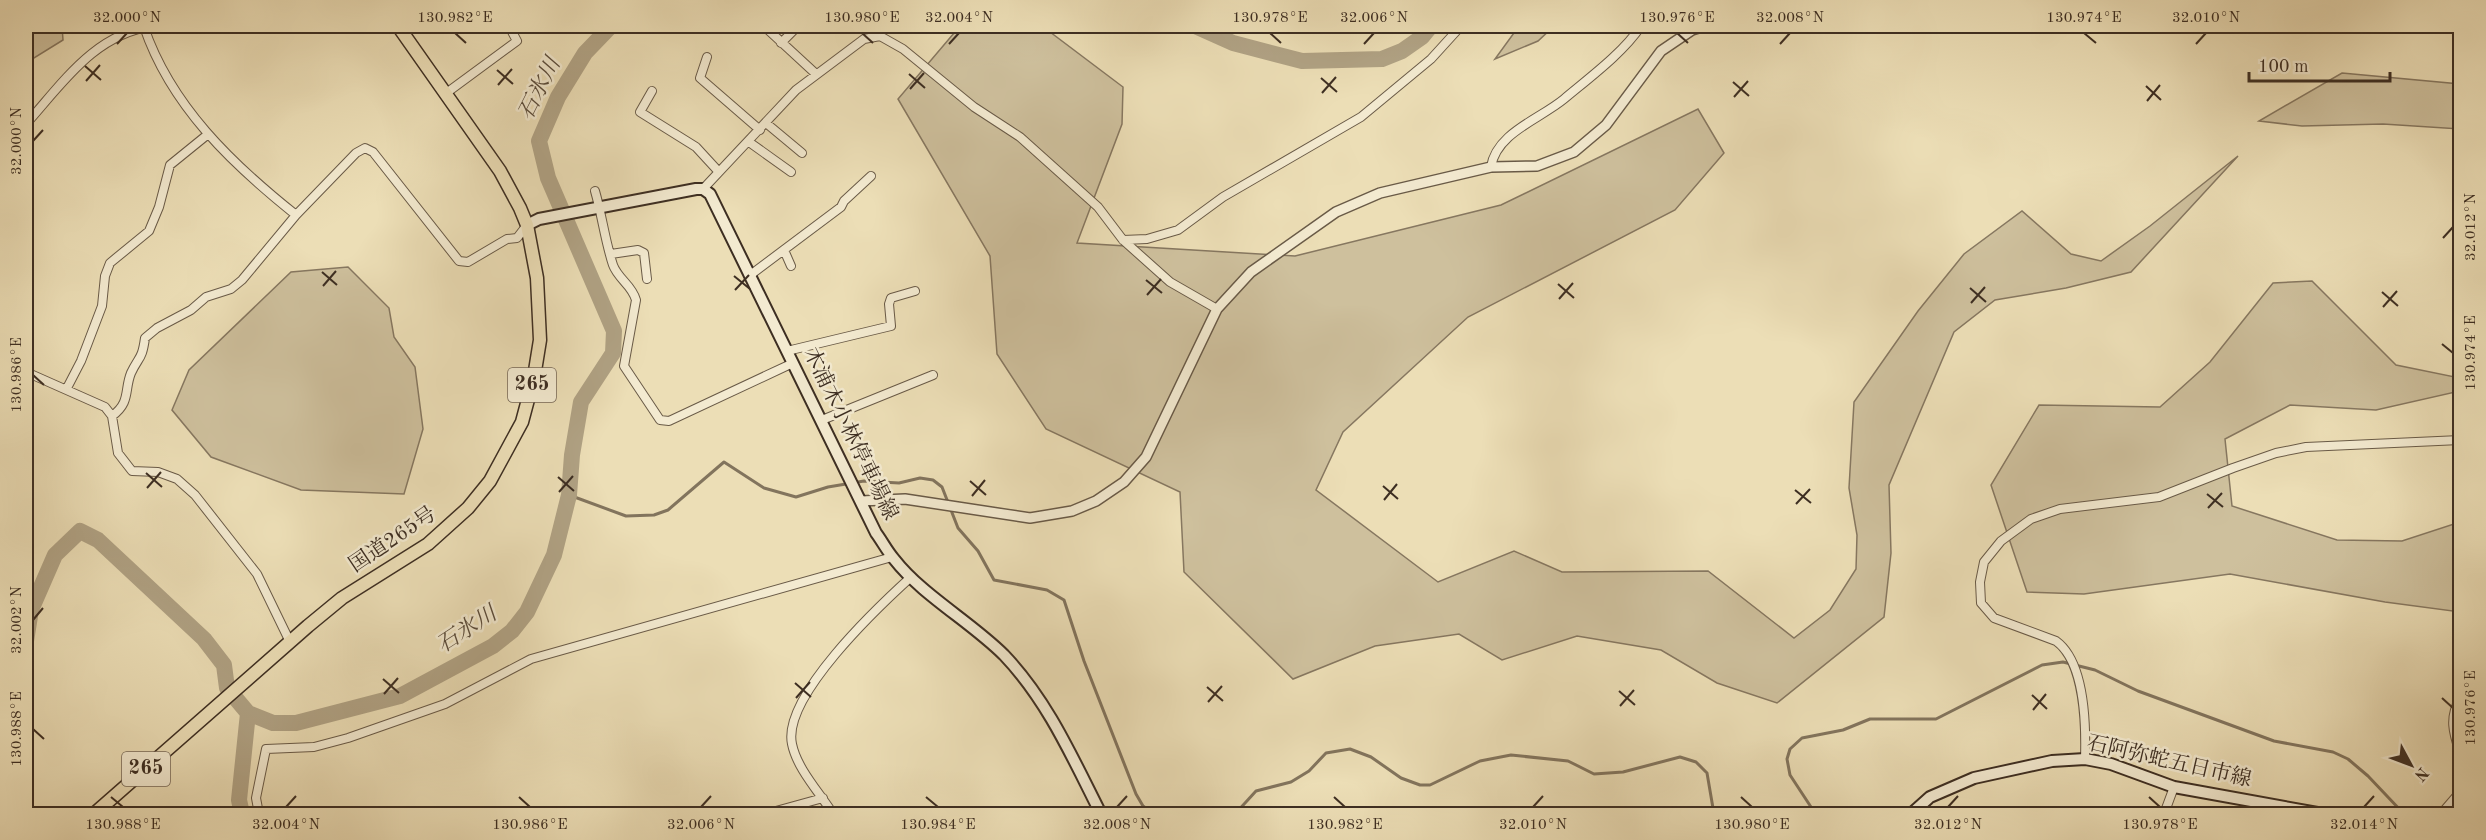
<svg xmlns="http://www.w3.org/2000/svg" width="2486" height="840" viewBox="0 0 2486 840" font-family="'Old Standard TT','Noto Serif JP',serif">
	<rect width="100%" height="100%" fill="#ecdeb6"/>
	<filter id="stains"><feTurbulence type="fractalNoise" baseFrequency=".00333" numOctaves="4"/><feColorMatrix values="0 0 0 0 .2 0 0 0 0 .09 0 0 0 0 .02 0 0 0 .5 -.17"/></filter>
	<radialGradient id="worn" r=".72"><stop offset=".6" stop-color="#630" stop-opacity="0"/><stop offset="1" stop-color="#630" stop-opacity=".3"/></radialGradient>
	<path fill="#cec09d" stroke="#867760" stroke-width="1.5" d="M26,26H62L63,40L26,63Z
		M960,26H1042L1123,87L1122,124L1077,243L1295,256L1501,205L1698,109L1724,153L1675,210L1468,317L1343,432L1316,490L1438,582L1514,551L1562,572L1708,571L1794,638L1830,610L1856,569L1857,535L1849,488L1854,402L1918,311L1964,254L2022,211L2071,254L2101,261L2150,226L2238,156L2131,272L2066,288L1995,300L1954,332L1889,485L1891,553L1884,617L1777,703L1717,683L1661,650L1577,636L1502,660L1459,634L1375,646L1293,679L1184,572L1180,492L1046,429L997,354L990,256L898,99Z
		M1519,26H1554L1538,41L1495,59Z
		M2342,73L2460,84V129L2383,124L2302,126L2259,121Z
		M348,267L389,308L394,337L415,367L423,429L404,494L301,490L211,457L172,410L189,370L291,272Z
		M2312,281L2396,365L2460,378V391L2376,410L2290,405L2225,439L2232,506L2337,540L2402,541L2460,522V612L2385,602L2230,574L2084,594L2027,592L1991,485L2039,405L2160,407L2210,362L2273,283Z"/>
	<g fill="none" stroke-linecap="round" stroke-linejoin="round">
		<path stroke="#82745d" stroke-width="3" d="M569,495L626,516L654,515L668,510L724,462L764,488L796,497L828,487L864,481L899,483L920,478L933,480L942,487L958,528L978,551L994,580L1047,590L1064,600L1084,661L1136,794L1143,806L1153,814
			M1235,814L1256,791L1291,782L1309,771L1326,753L1350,749L1371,757L1401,778L1420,785H1430L1480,761L1511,755L1568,761L1594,774L1623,772L1680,757L1696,762L1707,773L1714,814
			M1811,814V807L1790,775L1787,759L1790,749L1802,738L1843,730L1870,719H1936L2042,665L2063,662L2095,670L2138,691L2274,741L2333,752L2348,759L2368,776L2404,814"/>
		<path stroke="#b0a284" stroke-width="16" d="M1195,26L1233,43L1302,61L1382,59L1402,51L1422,37L1431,26
			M26,641L31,610L55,555L80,531L98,540L204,639L224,665L227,688L248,713L273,723H296L400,696L493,646L512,631L527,612L554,555L569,495L572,455L581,402L613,353L614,331L548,178L539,141L558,97L585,53L611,26
			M242,814L239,800L248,713"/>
		<g stroke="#695a47" stroke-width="10">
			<path id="minor" d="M144,27C171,106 232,164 296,215
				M757,29L765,27L816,74
				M781,43L798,26
				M707,57L700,78L760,130
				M652,91L640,112L696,147L719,172
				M445,94L517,41L509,26
				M766,123L802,153
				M26,124C62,84 95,33 154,26
				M749,142L791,172
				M1491,167C1496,133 1540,119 1564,99C1589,78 1623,53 1641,26
				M703,189L796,90L864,39L880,36L903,49L974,107L1020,137L1098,207L1123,240L1170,282L1217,309
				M595,191C602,215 605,241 613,265C618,279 632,285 636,300L624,366L660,420L669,421L793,363
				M1123,240L1147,239L1178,230L1223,197L1361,117L1431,59L1461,26
				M784,250L791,266
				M611,254L638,250L644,253L647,279
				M749,276L841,207L844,201L871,176
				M787,351L891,326L889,304L891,298L915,291
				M26,372L105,407L112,416L118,453L132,471L158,472L177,479L195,495L257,574L290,642
				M67,388L81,361L102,306L105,276L110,263L149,231L159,207L170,165L207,135
				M112,416C131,402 124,390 131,373C139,356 142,360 145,338L157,328L191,310L206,297L231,289L242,280L296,215L356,153L365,148L373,152L459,261L468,262L507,239L517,238L527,225
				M822,420L933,375
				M2460,698C2449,718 2453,732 2460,753
				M2085,759C2086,726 2085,662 2056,641L1994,618L1981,603L1980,582L1984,562L2001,541L2031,519L2060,509L2159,497L2233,468L2276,453L2306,447L2460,440
				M259,814L256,798L266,749L314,747L348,738L445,704L531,659L892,557
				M765,814L823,798
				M833,814C820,793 797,769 792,744C782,697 878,607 911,577
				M2164,814L2174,787
				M2441,814L2460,792"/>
		</g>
		<g stroke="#695a47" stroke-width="12">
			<path id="tertiary" d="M861,501L905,499L1030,518L1072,511L1096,501L1124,482L1146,457L1217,309L1251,272L1336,212L1380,193L1491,167L1537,166L1574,152L1606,125L1661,51L1692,30L1705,26"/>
		</g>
		<g stroke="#3d2e22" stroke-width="14">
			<path id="secondary" d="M527,225L539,219L696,189H703L710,194L876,533C882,541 887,551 894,559C922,595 971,622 1004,655C1048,701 1073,759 1101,814
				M1911,814L1930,797L1974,778L2052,761L2085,759L2111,764L2174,787L2323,814"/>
		</g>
		<g stroke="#3d2e22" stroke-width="15">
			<path id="trunk" d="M94,814L308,626L342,598L428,544L468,508L490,481L522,422L534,377L540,340L537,278L527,225L520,208L500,171L398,26"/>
		</g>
		<use href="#minor" stroke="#f3ead0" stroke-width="8"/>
		<use href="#tertiary" stroke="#f3ead0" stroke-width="9"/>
		<use href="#secondary" stroke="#f3ead0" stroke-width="10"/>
		<use href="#trunk" stroke="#ecdeb6" stroke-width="12"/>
	</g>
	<path fill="none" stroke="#3d2e22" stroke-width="2" d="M455,33L466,43M862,33L873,43M1270,33L1281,43M1677,33L1688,43M2084,33L2096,43M117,44L127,33M949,44L959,33M1364,44L1374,33M1780,44L1790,33M2196,44L2206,33M85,66L101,80M497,70L513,84M909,74L925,88M1321,78L1337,92M86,81L100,65M1733,82L1749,96M498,85L512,69M2146,86L2161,100M910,89L924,73M1322,93L1336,77M1734,97L1748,81M2147,101L2160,85M33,141L43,130M2443,238L2453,227M322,272L337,285M734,276L750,289M1146,280L1162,293M1558,284L1574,298M323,286L336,271M1970,288L1986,302M735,290L749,275M2382,292L2398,306M1147,295L1161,279M1559,299L1573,283M1971,303L1985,287M2383,307L2397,291M2442,344L2453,353M33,375L44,385M146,473L162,487M558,477L574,491M970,481L986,495M1383,486L1398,499M147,488L161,472M1795,490L1811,503M559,492L573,476M2207,494L2223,507M972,496L985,480M1384,500L1397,484M1796,504L1810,489M2208,508L2222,493M33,620L43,608M383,679L399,693M795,683L811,697M1207,687L1223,701M1619,691L1635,705M384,694L398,678M2032,695L2047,709M796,698L810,682M2442,698L2453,708M1208,702L1222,686M1620,706L1634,690M2033,710L2046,694M33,729L44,739M111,797L123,807M519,797L530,807M926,797L938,807M1334,797L1345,807M1741,797L1752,807M2149,797L2160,807M286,807L296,796M701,807L711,796M1117,807L1127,796M1533,807L1543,796M1948,807L1958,796M2364,807L2374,796"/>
	<g text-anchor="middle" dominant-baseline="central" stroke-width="5" stroke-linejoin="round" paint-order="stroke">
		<g fill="#f3ead0" stroke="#746656" stroke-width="1.5">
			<rect x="508" y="368" width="48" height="34" rx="4.5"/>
			<rect x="122" y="752" width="48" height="34" rx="4.5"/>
		</g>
		<g font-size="20" font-weight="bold" fill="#3d2e22">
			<text x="532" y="385">265</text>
			<text x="146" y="769">265</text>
		</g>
		<g font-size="21" fill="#3d2e22" stroke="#f3ead0">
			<text transform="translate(850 434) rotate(64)">木浦木小林停車場線</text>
			<text transform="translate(393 540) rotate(-34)">国道265号</text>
			<text transform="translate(2169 762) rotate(13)">石阿弥蛇五日市線</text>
		</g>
		<g font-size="22" font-style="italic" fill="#5a4b3a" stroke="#f3ead0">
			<text transform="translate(540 89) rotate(-63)">石氷川</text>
			<text transform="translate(467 630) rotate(-33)">石氷川</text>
		</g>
	</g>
	<rect width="2486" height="840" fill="none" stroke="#ecdeb6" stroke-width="66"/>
	<g transform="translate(2411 765) rotate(131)" stroke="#f3ead0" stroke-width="4.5" paint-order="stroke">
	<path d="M0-4.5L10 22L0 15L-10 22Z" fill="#3d2e22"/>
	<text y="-9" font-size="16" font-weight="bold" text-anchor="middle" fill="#3d2e22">N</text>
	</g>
	<path d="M2249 72v9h141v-9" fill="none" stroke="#3d2e22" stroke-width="3"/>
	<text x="2258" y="72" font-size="18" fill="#3d2e22" stroke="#f3ead0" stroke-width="4.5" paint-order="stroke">100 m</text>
	<rect x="33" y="33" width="2420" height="774" fill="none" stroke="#3d2e22" stroke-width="2"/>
	<g font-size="15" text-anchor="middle" fill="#3d2e22">
		<text x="127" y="22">32.000°N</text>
		<text x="455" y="22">130.982°E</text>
		<text x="862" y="22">130.980°E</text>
		<text x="959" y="22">32.004°N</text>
		<text x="1270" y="22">130.978°E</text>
		<text x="1374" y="22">32.006°N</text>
		<text x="1677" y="22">130.976°E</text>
		<text x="1790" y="22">32.008°N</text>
		<text x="2084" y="22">130.974°E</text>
		<text x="2206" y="22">32.010°N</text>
		<text transform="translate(16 141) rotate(-90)" y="5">32.000°N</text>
		<text transform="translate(2470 227) rotate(-90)" y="5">32.012°N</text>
		<text transform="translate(2470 353) rotate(-90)" y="5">130.974°E</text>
		<text transform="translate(16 375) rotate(-90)" y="5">130.986°E</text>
		<text transform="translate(16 620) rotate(-90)" y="5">32.002°N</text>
		<text transform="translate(2470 708) rotate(-90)" y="5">130.976°E</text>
		<text transform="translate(16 729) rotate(-90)" y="5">130.988°E</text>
		<text x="123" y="829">130.988°E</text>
		<text x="286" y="829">32.004°N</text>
		<text x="530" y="829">130.986°E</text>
		<text x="701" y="829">32.006°N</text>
		<text x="938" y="829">130.984°E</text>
		<text x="1117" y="829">32.008°N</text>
		<text x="1345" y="829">130.982°E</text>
		<text x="1533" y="829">32.010°N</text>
		<text x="1752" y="829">130.980°E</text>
		<text x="1948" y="829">32.012°N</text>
		<text x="2160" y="829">130.978°E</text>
		<text x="2364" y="829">32.014°N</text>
	</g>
	<rect width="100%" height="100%" filter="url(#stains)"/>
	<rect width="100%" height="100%" fill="url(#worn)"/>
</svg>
